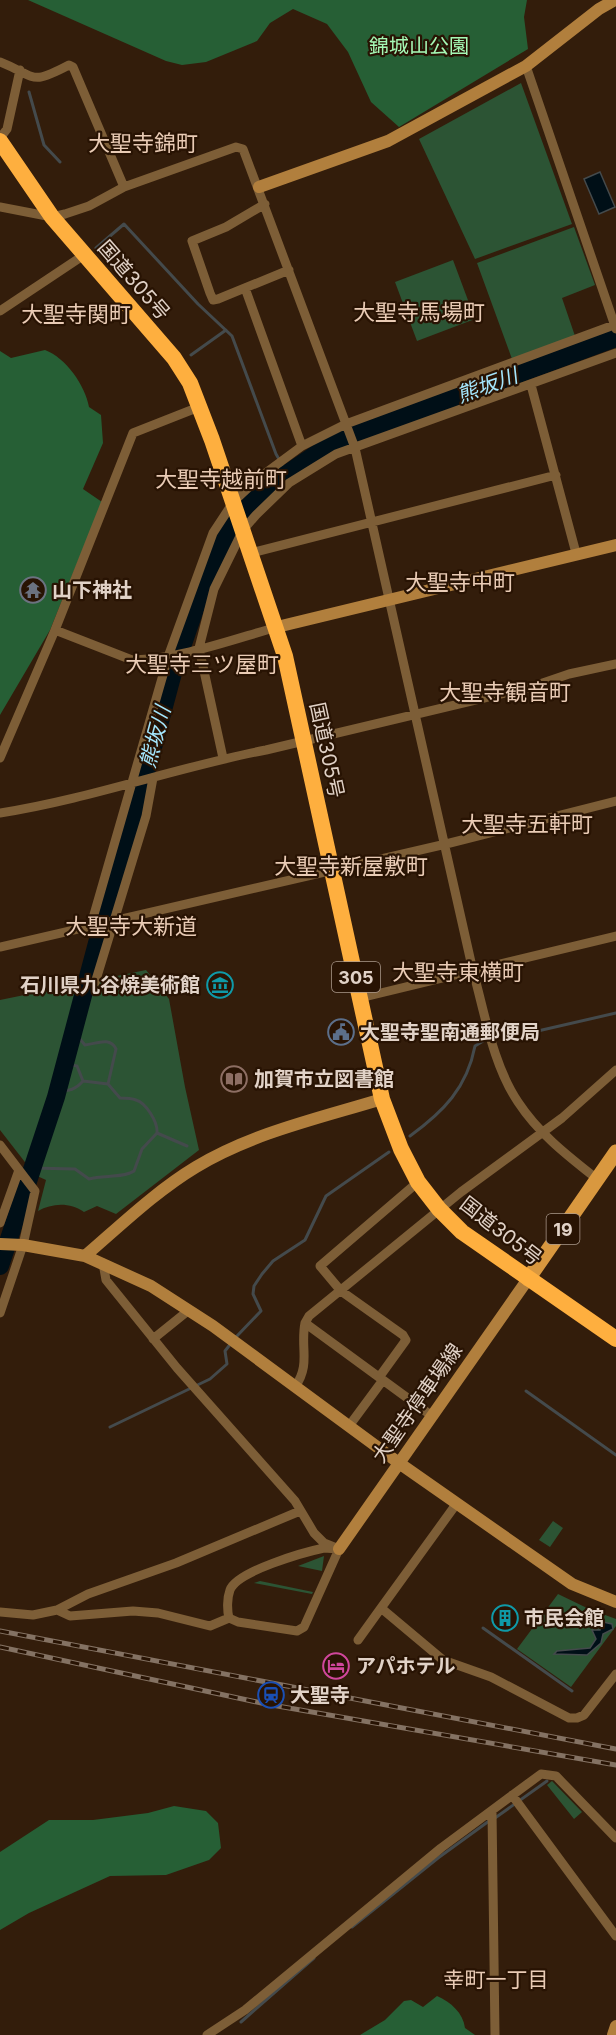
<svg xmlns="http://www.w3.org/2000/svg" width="616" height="2035" viewBox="0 0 616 2035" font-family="Inter,'Noto Sans JP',sans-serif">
	<rect width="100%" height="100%" fill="#331d0b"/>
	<path fill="#2c5434" d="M521,83L572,224L475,259L419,139Z
		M574,227L595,285L562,298L575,336L512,359L477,263Z
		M453,260L475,319L417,341L395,282Z
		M146,970L169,999L185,1087L199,1150L116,1214L97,1206L84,1212C70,1202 52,1203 38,1211L46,1180L35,1175L0,1130V1000Z
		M553,1521L563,1528L550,1547L539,1540Z
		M324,1556L322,1571L298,1566Z
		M260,1581L313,1592L312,1594L254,1583Z
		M558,1594L589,1609L616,1619V1626L571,1687L517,1649Z
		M552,1781L582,1812L574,1819L547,1785Z"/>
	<path fill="#265f35" d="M28,0H527L524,17L528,49L399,127L371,102L348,52L327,24L293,9L270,23L257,41L206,62L182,65L166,61Z
		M45,350C66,358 85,385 89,407L101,415L103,443L83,489L102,502L50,630L0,715V351L11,358Z
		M174,1806L206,1811L218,1823L221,1848L209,1860L166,1875L110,1876L29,1913L0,1930V1852L49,1820H93L148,1813Z
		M437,1996C451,2002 463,2013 465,2028L475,2035H360L385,2020L404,2001L411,2000L423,2007Z"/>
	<path fill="#000f17" stroke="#444a4c" stroke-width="1.5" d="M600,172L615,207L599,214L584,179Z
		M603,1622L612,1624L613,1629L603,1634L601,1643L587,1655L554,1654L557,1651L590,1648L596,1639L592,1630H600Z"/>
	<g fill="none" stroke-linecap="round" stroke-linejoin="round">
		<path stroke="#444a4c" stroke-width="3" d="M29,92L44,145L60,162
			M96,248L124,224L198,304L232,336L276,454L287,473
			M191,355L226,330
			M74,1032L85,1045C96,1044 110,1036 116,1049L108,1084L120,1098C125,1098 131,1098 136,1100C146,1103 158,1122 157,1133
			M498,1034L529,1033L616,1013
			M65,1064L77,1066L83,1081
			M58,1090C69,1092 76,1089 83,1081L108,1084
			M410,1136C443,1112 467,1088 475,1046L488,1038
			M31,1168L75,1169L89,1179C103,1175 124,1178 134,1171L142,1149L157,1133L187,1146
			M236,1337L261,1311L253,1294L254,1286L262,1274L273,1261L305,1240L326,1196L389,1152
			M526,1391L616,1455
			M110,1427L210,1379L227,1364L225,1351L232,1342
			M483,1628L572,1691
			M495,1818L547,1781
			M352,1927L438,1858L489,1821
			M241,2022L314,1958"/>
		<path stroke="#000f17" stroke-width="18" d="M0,1266L56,1097L109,898L151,755L173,673L208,571L235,520L266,488L334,442L616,338"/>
		<path stroke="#7d5e37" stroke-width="9" d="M0,62C38,77 29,86 69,65L73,67L124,187
			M526,66L616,329
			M0,138L7,129L20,70
			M265,204L226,227L192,241L210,293L213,300L218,299L289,270
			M0,207L52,217L65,214L89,206L124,187L236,147L243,149L355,448L473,971C485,1014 493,1065 518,1102C539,1134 568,1156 597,1179
			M245,288L302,446L346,424L614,325
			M0,311L84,255
			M531,385L576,553
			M251,553L556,475
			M55,630L132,660C180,659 231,640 277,627
			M0,758L55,630L133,433L199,407
			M223,758L199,648L214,589L243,530L256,515L289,483L336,454L616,353
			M0,813C90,799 177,767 266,750L531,687L569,674L616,664
			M91,925L169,654L213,533L234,501L260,477L302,446
			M0,947L446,844L616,801
			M95,983L146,816L153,778
			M360,998L616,936
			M0,1145L35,1191L23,1245L0,1313
			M0,1223L19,1170
			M103,1263L106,1280L177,1368L295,1501L314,1533L324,1543L339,1549
			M305,1323L309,1316L461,1192L562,1118L616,1070
			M153,1339L189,1310
			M380,1376L406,1340L403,1335L341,1291L320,1266L418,1182
			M295,1387C311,1364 300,1348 305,1323L432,1416
			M349,1426L383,1380
			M457,1503L381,1608L443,1660L491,1677L569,1718H577L584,1715L616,1674
			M324,1548L339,1549L304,1627L297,1631L238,1622L229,1618C227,1610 227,1598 230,1590C237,1571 305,1552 324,1548Z
			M57,1610L70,1616L133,1611L158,1613L210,1626L229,1618
			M0,1612L33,1615L57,1610L88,1594L176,1563L300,1511
			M358,1640L381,1608
			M512,1795L616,1936
			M492,1811L495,2035
			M207,2035L245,2010L441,1848L541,1774L556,1776L616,1838"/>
		<path stroke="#b17f3d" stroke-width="12" d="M259,187L388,141L526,66L599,9L615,0
			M277,627L616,545
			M0,1244L23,1245L85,1256L151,1286L213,1326L399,1463L572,1584L616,1602
			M85,1256C120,1226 156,1191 196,1167C252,1133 320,1118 382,1099
			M339,1549L528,1279
			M613,2035L616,2026"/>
		<path stroke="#d9983f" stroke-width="15" d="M528,1279L616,1152"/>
		<path stroke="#feaf3f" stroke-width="16" d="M0,141L52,217L174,358L190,383L212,440L285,656L382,1099L401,1149L418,1182L439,1209L462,1232L616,1339"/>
		<g stroke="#847263" stroke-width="5">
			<path id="rail" d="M0,1631L616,1749
				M0,1647L266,1704L616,1765"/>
		</g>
		<use href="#rail" stroke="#281303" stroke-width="3" stroke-dasharray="9" stroke-linecap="butt"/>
	</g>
	<defs>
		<g id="temple-ring" transform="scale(1.35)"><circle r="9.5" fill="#281303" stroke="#6b7280" stroke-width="1.5"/><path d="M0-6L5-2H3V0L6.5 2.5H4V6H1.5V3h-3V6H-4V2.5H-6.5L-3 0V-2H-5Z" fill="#6b7280"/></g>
		<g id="museum-ring" transform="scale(1.35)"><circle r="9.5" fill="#281303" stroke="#0f9aa8" stroke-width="1.5"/><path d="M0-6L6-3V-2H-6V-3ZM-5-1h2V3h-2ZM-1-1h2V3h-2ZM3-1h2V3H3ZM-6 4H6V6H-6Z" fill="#0f9aa8"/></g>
		<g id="civic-ring" transform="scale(1.35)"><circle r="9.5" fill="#281303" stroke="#5c6f8a" stroke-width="1.5"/><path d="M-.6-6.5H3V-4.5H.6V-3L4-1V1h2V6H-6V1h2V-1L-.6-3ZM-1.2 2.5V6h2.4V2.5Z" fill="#5c6f8a"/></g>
		<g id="library-ring" transform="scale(1.35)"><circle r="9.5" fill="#281303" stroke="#8d6e63" stroke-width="1.5"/><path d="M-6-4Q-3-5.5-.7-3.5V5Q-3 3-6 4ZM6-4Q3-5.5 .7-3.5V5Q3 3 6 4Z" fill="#8d6e63"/></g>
		<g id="building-ring" transform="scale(1.35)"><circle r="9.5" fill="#281303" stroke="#0f9aa8" stroke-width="1.5"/><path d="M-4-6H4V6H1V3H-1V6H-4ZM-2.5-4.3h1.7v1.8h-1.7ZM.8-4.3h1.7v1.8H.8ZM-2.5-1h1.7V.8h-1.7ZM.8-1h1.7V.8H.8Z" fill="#0f9aa8"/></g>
		<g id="hotel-ring" transform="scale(1.35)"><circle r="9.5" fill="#281303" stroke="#d1479c" stroke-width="1.5"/><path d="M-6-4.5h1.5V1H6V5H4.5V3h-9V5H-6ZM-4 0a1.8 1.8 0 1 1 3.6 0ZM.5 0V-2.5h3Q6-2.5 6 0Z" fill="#d1479c"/></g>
		<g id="station-ring" transform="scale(1.35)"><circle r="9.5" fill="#281303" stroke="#1a4fb4" stroke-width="1.5"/><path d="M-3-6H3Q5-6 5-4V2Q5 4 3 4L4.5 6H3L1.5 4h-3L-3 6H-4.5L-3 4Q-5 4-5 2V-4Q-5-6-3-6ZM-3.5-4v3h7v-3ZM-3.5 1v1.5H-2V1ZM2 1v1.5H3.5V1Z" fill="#1a4fb4"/></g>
	</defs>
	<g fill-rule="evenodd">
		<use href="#temple-ring" x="33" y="590"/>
		<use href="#museum-ring" x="220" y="985"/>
		<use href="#civic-ring" x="341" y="1032"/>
		<use href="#library-ring" x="234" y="1079"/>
		<use href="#building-ring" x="505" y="1618"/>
		<use href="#hotel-ring" x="336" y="1666"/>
		<use href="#station-ring" x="271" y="1695"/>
	</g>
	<g text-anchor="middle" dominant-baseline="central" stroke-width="4.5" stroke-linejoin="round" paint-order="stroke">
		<g fill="#281303" stroke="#aa998c" stroke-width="1.5">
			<rect x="332" y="962" width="48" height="30" rx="4.5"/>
			<rect x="546.5" y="1214" width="33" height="30" rx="4.5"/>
		</g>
		<g font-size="18" font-weight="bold" fill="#e1d2c7">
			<text x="356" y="977">305</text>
			<text x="563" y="1229">19</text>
		</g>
		<g font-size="20" fill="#a5f8b5" stroke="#281303">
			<text x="419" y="46">錦城山公園</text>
		</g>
		<g font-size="20" fill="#e1d2c7" stroke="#281303">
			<text transform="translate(134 280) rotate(49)">国道305号</text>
			<text transform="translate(327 750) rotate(78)">国道305号</text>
			<text transform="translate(501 1231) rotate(38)">国道305号</text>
			<text transform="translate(417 1403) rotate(-55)">大聖寺停車場線</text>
		</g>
		<g font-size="20" font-weight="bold" fill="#e1d2c7" stroke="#281303" text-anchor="start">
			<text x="52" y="590">山下神社</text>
			<text x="200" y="985" text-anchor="end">石川県九谷焼美術館</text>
			<text x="360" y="1032">大聖寺聖南通郵便局</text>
			<text x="254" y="1079">加賀市立図書館</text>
			<text x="524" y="1618">市民会館</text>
			<text x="356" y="1666">アパホテル</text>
			<text x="290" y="1695">大聖寺</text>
		</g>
		<g font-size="21" font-style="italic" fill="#a4e6fd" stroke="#281303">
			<text transform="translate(487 385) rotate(-20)">熊坂川</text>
			<text transform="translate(155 737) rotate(-75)">熊坂川</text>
		</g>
		<g font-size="21" fill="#e9cbb5" stroke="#281303">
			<text x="496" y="1979">幸町一丁目</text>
		</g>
		<g font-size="22" fill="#e9cbb5" stroke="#281303">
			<text x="143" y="143">大聖寺錦町</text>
			<text x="419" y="312">大聖寺馬場町</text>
			<text x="76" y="314">大聖寺関町</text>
			<text x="221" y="479">大聖寺越前町</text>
			<text x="460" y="582">大聖寺中町</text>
			<text x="202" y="664">大聖寺三ツ屋町</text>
			<text x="505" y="692">大聖寺観音町</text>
			<text x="527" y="824">大聖寺五軒町</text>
			<text x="351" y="866">大聖寺新屋敷町</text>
			<text x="131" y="926">大聖寺大新道</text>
			<text x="458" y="972">大聖寺東横町</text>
		</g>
	</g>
</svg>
